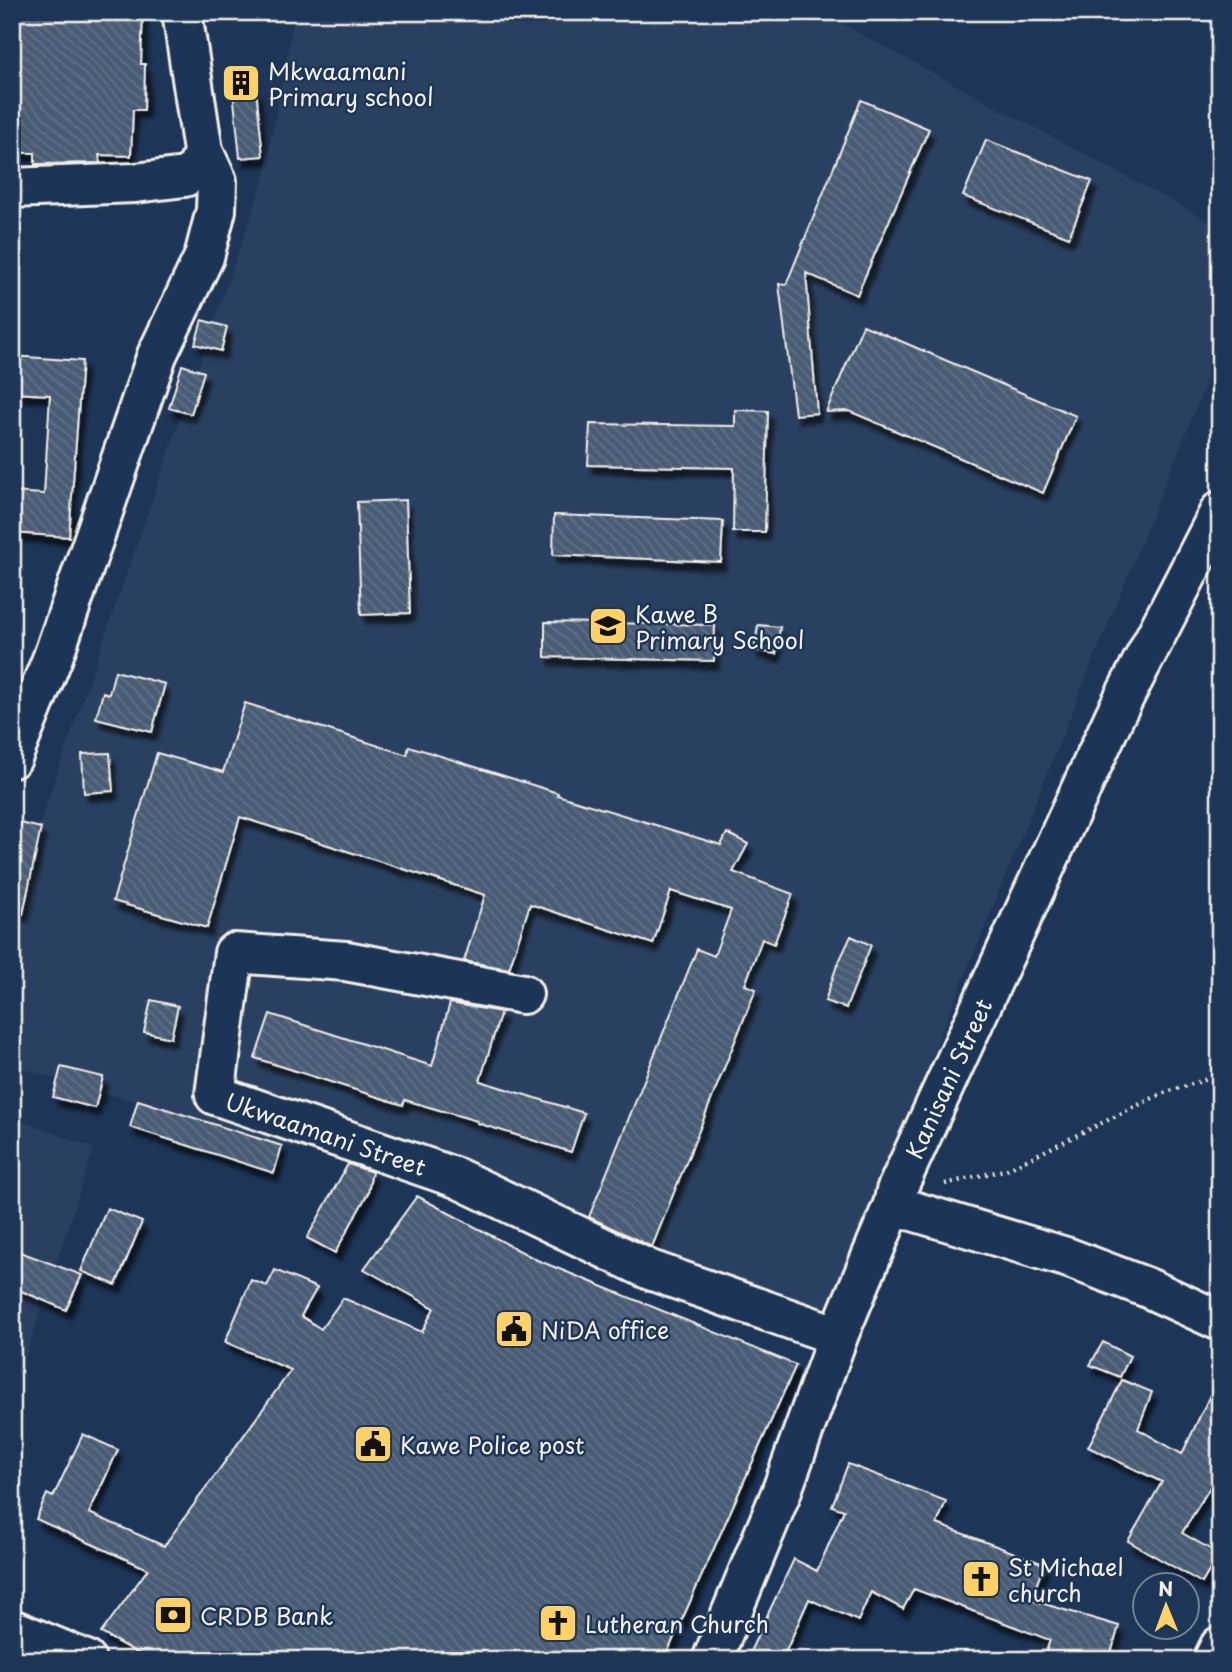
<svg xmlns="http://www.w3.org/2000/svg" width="1232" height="1672" viewBox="0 0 1232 1672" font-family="'Playpen Sans',sans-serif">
	<defs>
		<pattern id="building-back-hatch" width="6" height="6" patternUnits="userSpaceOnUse" patternTransform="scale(1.75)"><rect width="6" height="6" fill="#485b74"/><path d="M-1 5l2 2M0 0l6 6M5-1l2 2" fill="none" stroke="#637388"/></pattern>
		<filter id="shadow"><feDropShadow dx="4.5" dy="8" stdDeviation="2" flood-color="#0009"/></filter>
	</defs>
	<rect width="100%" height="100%" fill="#1d3557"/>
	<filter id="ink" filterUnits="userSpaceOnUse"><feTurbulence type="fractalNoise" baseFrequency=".0143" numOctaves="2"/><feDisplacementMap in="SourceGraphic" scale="14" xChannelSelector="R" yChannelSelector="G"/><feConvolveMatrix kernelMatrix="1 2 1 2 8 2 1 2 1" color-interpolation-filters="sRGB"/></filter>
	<g filter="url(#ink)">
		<path fill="#2a4060" d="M295,12H820L1220,227V349L812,1351L441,1190L12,1066V903L264,178Z
			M12,1117L94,1148L12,1397Z"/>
		<path fill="url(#building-back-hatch)" stroke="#f4f1e8" stroke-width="2" filter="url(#shadow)" d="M18,12H143L141,64H145L144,110H133L131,156L99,155L100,163L35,164V153H12V105H16Z
			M256,89L263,156L240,158L233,91Z
			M861,100L929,129L857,295L806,273L817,413L795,415L779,284L786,285Z
			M986,140L1092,181L1069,237L963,196Z
			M202,320L227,327L221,351L195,344Z
			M863,325L1076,416L1043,493L849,411L826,412Z
			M12,356L82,361L69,537L12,533V492L44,494L50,395L12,393Z
			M182,365L204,372L191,414L169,408Z
			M735,410L768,411L765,532H733L734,468L588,465L590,424L735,426Z
			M406,500L410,613L361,615L357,502Z
			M554,515L723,521L721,562L553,555Z
			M545,622L715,625L714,661L545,657Z
			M758,625L780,627L776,654L754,650Z
			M115,671L165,684L152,732L96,718L103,692L109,694Z
			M245,703L407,755L409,746L558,793L557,795L721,845L727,833L748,844L733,872L793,894L774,944L762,939L745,985L756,989L652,1247L589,1217L697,949L714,956L731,910L671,891L653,944L530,904L509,969L464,961L485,895L240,817L207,928L113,901L157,753L223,772Z
			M110,753L113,791L84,793L82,754Z
			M16,822L41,828L23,914L12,912V840Z
			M851,936L871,945L846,1008L825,1001L836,968Z
			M151,1000L178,1006L171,1038L144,1032Z
			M450,1003L501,1012L480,1081L584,1113L571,1152L477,1123V1121L405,1100L403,1105L255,1058L270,1014L432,1066Z
			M61,1067L103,1077L95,1108L53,1097Z
			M138,1100L282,1146L274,1173L130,1127Z
			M348,1164L372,1172L368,1193L335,1253L307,1238Z
			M417,1196L537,1260L796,1365L664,1660H150L101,1633L148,1569L36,1519L47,1494L53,1497L83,1434L118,1450L89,1513L164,1546L291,1370L225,1342L251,1280L267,1286L275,1270L317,1288L301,1316L321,1329L343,1298L422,1332L434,1308L364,1269Z
			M107,1208L142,1222L116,1285L81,1271Z
			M12,1249L82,1275L66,1310L12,1287Z
			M1103,1342L1130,1356L1120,1377L1090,1365Z
			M1220,1374V1471L1182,1533L1219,1554L1202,1583L1128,1541L1162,1482L1088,1447L1122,1380L1152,1392L1138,1429L1182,1454Z
			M848,1464L946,1501L937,1524L1044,1564L1031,1600L1119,1626L1109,1660H1072L1046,1652L1050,1640L914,1589L903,1609L871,1592L858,1621L809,1599L782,1660H746L794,1559L817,1571L844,1510L832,1506Z"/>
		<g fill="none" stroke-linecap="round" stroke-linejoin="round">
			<g stroke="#f4f1e8" stroke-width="44">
				<g id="minor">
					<path d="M12,188L135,183L185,177L198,168L203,151L182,12"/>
					<path d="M12,758L53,657L157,355L204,257L216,210L217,181L203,151"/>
					<path id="s1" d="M523,994L346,961L234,953L215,1095L457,1178L650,1270L838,1336"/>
					<path d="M893,1205L1069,1258L1148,1288L1220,1321"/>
					<path id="s2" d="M712,1660L781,1493L838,1336L893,1205L896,1191L1115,715L1220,511"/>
					<path d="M1213,1660L1220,1646"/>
				</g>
			</g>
			<g stroke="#f4f1e8" stroke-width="44">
				<path id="major" d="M12,1629L86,1660"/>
			</g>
			<path stroke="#f4f1e8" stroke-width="4.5" stroke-dasharray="2 5" stroke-linecap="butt" d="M945,1184L1008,1169L1161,1094L1220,1075"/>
			<use href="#minor" stroke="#1d3557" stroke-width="38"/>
			<use href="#major" stroke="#1d3557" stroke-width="38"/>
		</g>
	</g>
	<defs>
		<g id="building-square" transform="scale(2.0125)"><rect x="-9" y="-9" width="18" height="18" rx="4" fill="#ffd166" stroke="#1d3557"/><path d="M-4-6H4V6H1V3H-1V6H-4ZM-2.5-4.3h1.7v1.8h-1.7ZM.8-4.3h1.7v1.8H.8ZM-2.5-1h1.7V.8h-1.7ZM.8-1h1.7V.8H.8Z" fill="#111"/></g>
		<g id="school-square" transform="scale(2.0125)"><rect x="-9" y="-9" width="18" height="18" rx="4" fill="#ffd166" stroke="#1d3557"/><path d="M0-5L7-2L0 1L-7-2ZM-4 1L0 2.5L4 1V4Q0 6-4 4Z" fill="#111"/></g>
		<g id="civic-square" transform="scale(2.0125)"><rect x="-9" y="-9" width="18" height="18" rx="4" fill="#ffd166" stroke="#1d3557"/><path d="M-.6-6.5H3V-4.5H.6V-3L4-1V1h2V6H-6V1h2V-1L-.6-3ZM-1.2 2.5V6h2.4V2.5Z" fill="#111"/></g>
		<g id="church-square" transform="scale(2.0125)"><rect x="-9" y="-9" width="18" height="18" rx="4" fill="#ffd166" stroke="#1d3557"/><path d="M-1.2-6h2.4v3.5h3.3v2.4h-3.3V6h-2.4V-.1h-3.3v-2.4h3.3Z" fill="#111"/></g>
		<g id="bank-square" transform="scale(2.0125)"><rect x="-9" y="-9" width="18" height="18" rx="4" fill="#ffd166" stroke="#1d3557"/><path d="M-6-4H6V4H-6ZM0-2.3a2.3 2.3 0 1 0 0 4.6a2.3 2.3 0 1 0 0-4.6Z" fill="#111"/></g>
	</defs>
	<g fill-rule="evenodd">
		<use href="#building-square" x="241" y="83"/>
		<use href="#school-square" x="608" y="626"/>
		<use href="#civic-square" x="514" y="1329"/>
		<use href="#civic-square" x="373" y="1444"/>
		<use href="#church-square" x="981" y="1579"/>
		<use href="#bank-square" x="173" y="1615"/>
		<use href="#church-square" x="558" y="1623"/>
	</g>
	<g text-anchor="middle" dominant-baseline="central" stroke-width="5" stroke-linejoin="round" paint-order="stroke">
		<g font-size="23" fill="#f4f1e8" stroke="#1d3557" text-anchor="start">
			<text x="268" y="70">Mkwaamani<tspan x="268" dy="26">Primary school</tspan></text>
			<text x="635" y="613">Kawe B<tspan x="635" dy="26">Primary School</tspan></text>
			<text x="541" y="1329">NiDA office</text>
			<text x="400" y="1444">Kawe Police post</text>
			<text x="1008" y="1566">St Michael<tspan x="1008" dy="26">church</tspan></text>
			<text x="200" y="1615">CRDB Bank</text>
			<text x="585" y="1623">Lutheran Church</text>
		</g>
		<g font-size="23" fill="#f4f1e8" stroke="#1d3557">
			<text stroke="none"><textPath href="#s2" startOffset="628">Kanisani Street</textPath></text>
			<text stroke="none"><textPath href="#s1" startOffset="553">Ukwaamani Street</textPath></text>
		</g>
	</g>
	<rect width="1232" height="1672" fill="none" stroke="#1d3557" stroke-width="42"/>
	<rect x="21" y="21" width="1190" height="1630" fill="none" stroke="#f4f1e8" stroke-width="2.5" filter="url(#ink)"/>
	<g transform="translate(1166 1606) rotate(359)"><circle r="33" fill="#1d3557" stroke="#738091" stroke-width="2"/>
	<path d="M0-5L12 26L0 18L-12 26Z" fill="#ffd166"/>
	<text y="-10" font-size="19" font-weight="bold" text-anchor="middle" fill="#f4f1e8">N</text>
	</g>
</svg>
